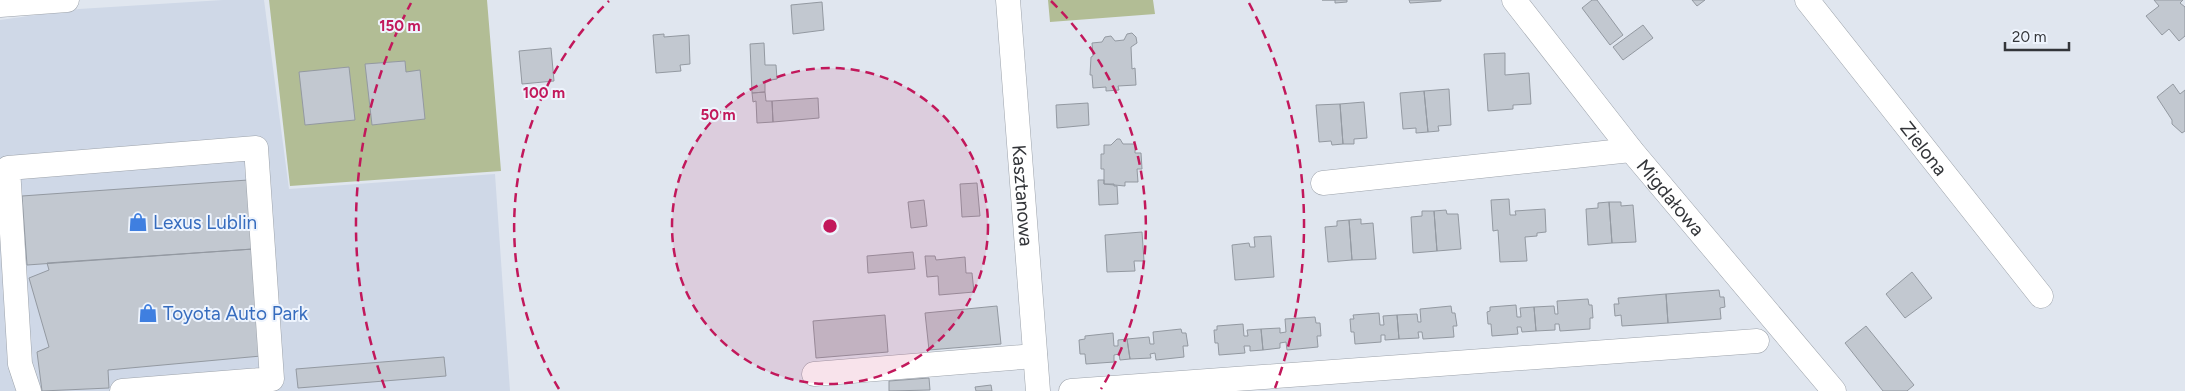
<svg xmlns="http://www.w3.org/2000/svg" width="2185" height="391" viewBox="0 0 2185 391" font-family="Figtree,sans-serif">
	<rect width="100%" height="100%" fill="#e0e6ef"/>
	<path fill="#cfd8e7" d="M223,0H264L289,189L495,174L510,391H0V20L79,9Z"/>
	<path fill="#b2bd95" d="M269,0H487L501,171L290,186Z
		M1048,0H1153L1155,14L1050,22Z"/>
	<path fill="#c2c8d0" stroke="#9399a1" d="M1322,0H1347V2L1335,3V0Z
		M1409,0H1441V1L1410,3Z
		M1592,0H1597L1623,35L1610,45L1582,8Z
		M1692,0H1705L1697,6Z
		M2154,0H2183L2180,3L2185,7V36L2179,41L2169,29L2162,35L2146,16L2159,6Z
		M822,2L824,30L793,34L791,5Z
		M1643,25L1653,38L1623,60L1613,47Z
		M1132,33L1136,37L1137,43L1131,47L1132,69L1135,68L1136,85L1118,86L1119,90L1106,91V87L1093,88L1092,75H1090L1091,57L1093,56L1092,43L1102,42L1105,37L1111,36L1115,41L1124,40L1127,34Z
		M664,34V37L689,35L690,64L680,65L681,71L656,73L653,35Z
		M764,43L765,65H776L777,79L765,81V92L752,93L750,44Z
		M551,48L554,81L522,84L519,51Z
		M1505,53V75L1529,73L1531,104L1513,105V109L1488,111L1484,54Z
		M405,61L406,72L420,70L425,119L372,125L365,64Z
		M349,67L355,120L305,125L299,72Z
		M2173,84L2180,94L2185,90V131L2182,133L2172,124V120L2157,97Z
		M1449,89L1451,125L1438,126L1439,131L1428,132L1424,91Z
		M1424,91L1428,132L1416,133V128L1403,129L1400,93Z
		M765,92L766,101H772L773,122L757,123L756,101L753,102L752,93Z
		M818,98L819,118L773,122L772,101Z
		M1364,102L1367,138L1354,139V144H1343L1340,104Z
		M1088,103L1089,125L1057,128L1056,105Z
		M1340,104L1343,144L1332,145L1331,141L1319,142L1316,105Z
		M1117,139H1120L1123,144H1135V153H1141L1142,169H1137L1138,182H1125V186L1104,184V169H1101V154H1104V145H1111Z
		M248,180L253,249L27,265L22,196Z
		M1098,180H1104V184H1114V186H1117L1118,204L1099,205Z
		M977,183L980,216L962,217L960,184Z
		M1509,199L1510,215H1516L1515,211L1545,209L1546,232L1537,233V236L1525,237L1527,261L1500,262L1498,230L1493,231L1491,200Z
		M924,200L927,226L911,228L908,202Z
		M1609,202L1612,243L1588,245L1586,209L1598,208V203Z
		M1609,202H1621V206L1633,205L1636,242L1612,243Z
		M1446,210L1447,214H1458L1461,249L1437,251L1434,211Z
		M1422,211H1434L1437,251L1413,253L1411,217L1422,216Z
		M1361,219V224L1373,223L1376,259L1352,260L1349,220Z
		M1349,220L1352,260L1328,262L1325,227L1337,226V221Z
		M1142,232L1144,261H1134L1135,271L1107,272L1105,235Z
		M1271,236L1274,277L1235,280L1232,245L1249,243L1250,247H1255L1254,237Z
		M253,249L261,356L108,370L109,388L42,391L37,352L49,347L29,278L49,270L47,263Z
		M913,252L915,269L868,273L867,256Z
		M925,256H935L936,260L965,257L966,273H972L974,292L939,295L938,276L927,277Z
		M1912,272L1932,298L1905,318L1886,294Z
		M1719,290L1720,297H1724L1725,307L1720,308L1721,319L1668,323L1666,294Z
		M1666,294L1668,323L1622,326L1621,315L1615,316L1614,304H1619L1618,298Z
		M1588,299L1589,305H1592L1593,318H1590V329L1560,331L1559,324H1555V330L1536,331L1534,307L1554,306L1555,314H1558L1557,301Z
		M1516,305L1517,317H1521L1520,308L1534,307L1536,331L1522,332L1521,327H1517L1518,334L1492,336L1491,324H1488L1487,312L1490,311V307Z
		M997,306L1001,344L929,350L925,313Z
		M1451,306L1452,313H1455L1457,326H1453L1454,337L1423,339L1422,332H1418L1419,338L1399,339L1397,315L1417,314L1418,322H1421L1420,309Z
		M1379,313L1380,325H1384L1383,316L1397,315L1399,339L1385,340V335H1381V342L1355,344L1354,332H1351L1350,319H1354L1353,315Z
		M885,315L888,352L816,358L813,321Z
		M1315,317L1316,323H1320L1321,336H1317L1318,347L1287,350L1286,342L1280,343V348L1263,350L1261,329L1280,328V333L1286,332L1285,319Z
		M1243,324L1244,336H1248L1247,330L1261,329L1263,350L1250,351V346H1244L1245,353L1219,355L1218,343H1215L1214,330H1217V326Z
		M1866,326L1914,385L1907,391H1883L1845,343Z
		M1181,329L1182,333H1186L1188,346H1183L1184,357L1156,360L1155,353L1150,354L1151,358L1130,359L1127,339L1149,337L1150,344H1154L1153,332Z
		M1113,333L1114,346H1118V340L1127,339L1130,359L1120,360L1119,354L1114,355V362L1086,364L1085,354H1080L1079,340L1085,339V336Z
		M444,357L446,376L298,388L296,369Z
		M929,378L930,390L889,391V381Z
		M991,385L992,391H976L975,387Z"/>
	<g fill="none" stroke-linecap="round" stroke-linejoin="round">
		<g stroke="#9da3ab" stroke-width="25">
			<g id="minor">
				<path id="s1" d="M1008,0L1038,391"/>
				<path id="s2" d="M1514,0L1631,150L1834,391"/>
				<path id="s3" d="M1807,0L2041,296"/>
				<path d="M0,5L67,0"/>
				<path d="M1323,183L1631,150"/>
				<path d="M814,374L1035,356"/>
				<path d="M29,391L20,364L8,168L256,148L272,379L122,391"/>
				<path d="M1071,391L1757,341"/>
			</g>
		</g>
		<use href="#minor" stroke="#fff" stroke-width="24"/>
	</g>
	<circle cx="830" cy="226" r="158" fill="#c2185b" fill-opacity=".12"/>
	<g fill="none" stroke="#c2185b" stroke-width="2.5" stroke-dasharray="9 6">
		<circle cx="830" cy="226" r="158"/>
		<path d="M559 389A316 316 0 0 1 609 1M1051 1A316 316 0 0 1 1101 389"/>
		<path d="M385 388A474 474 0 0 1 411 3M1249 3A474 474 0 0 1 1275 388"/>
	</g>
	<defs>
		<g id="shop-bare" transform="scale(1.5)"><path d="M-5-2.5h2.3a2.7 3.5 0 0 1 5.4 0H5L5.5 6h-11ZM-1.5-2.5h3a1.5 2.3 0 0 0-3 0Z" fill="#3f7fe0" stroke="#eef4fd" stroke-width="2.5" paint-order="stroke"/></g>
	</defs>
	<g fill-rule="evenodd">
		<use href="#shop-bare" x="138" y="222"/>
		<use href="#shop-bare" x="148" y="313"/>
	</g>
	<g text-anchor="middle" dominant-baseline="central" stroke-width="4" stroke-linejoin="round" paint-order="stroke">
		<g font-size="19" fill="#333539" stroke="#eef4fd">
			<text stroke="none"><textPath href="#s3" startOffset="189">Zielona</textPath></text>
			<text stroke="none"><textPath href="#s1" startOffset="196">Kasztanowa</textPath></text>
			<text stroke="none"><textPath href="#s2" startOffset="252">Migdałowa</textPath></text>
		</g>
		<g font-size="19" fill="#366cbe" stroke="#eef4fd" text-anchor="start">
			<text x="153" y="222">Lexus Lublin</text>
			<text x="163" y="313">Toyota Auto Park</text>
		</g>
	</g>
	<circle cx="830" cy="226" r="8" fill="#c2185b" stroke="#eef4fd" stroke-width="2.5"/>
	<g font-size="15" text-anchor="middle" font-weight="bold" fill="#c2185b" stroke="#eef4fd" stroke-width="4" stroke-linejoin="round" paint-order="stroke">
		<text x="400" y="31">150 m</text>
		<text x="544" y="98">100 m</text>
		<text x="718" y="120">50 m</text>
	</g>
	<path d="M2005 42v8h64v-8" fill="none" stroke="#333539" stroke-width="2.5"/>
	<text x="2012" y="42" font-size="15" fill="#333539" stroke="#eef4fd" stroke-width="4" paint-order="stroke">20 m</text>
</svg>
